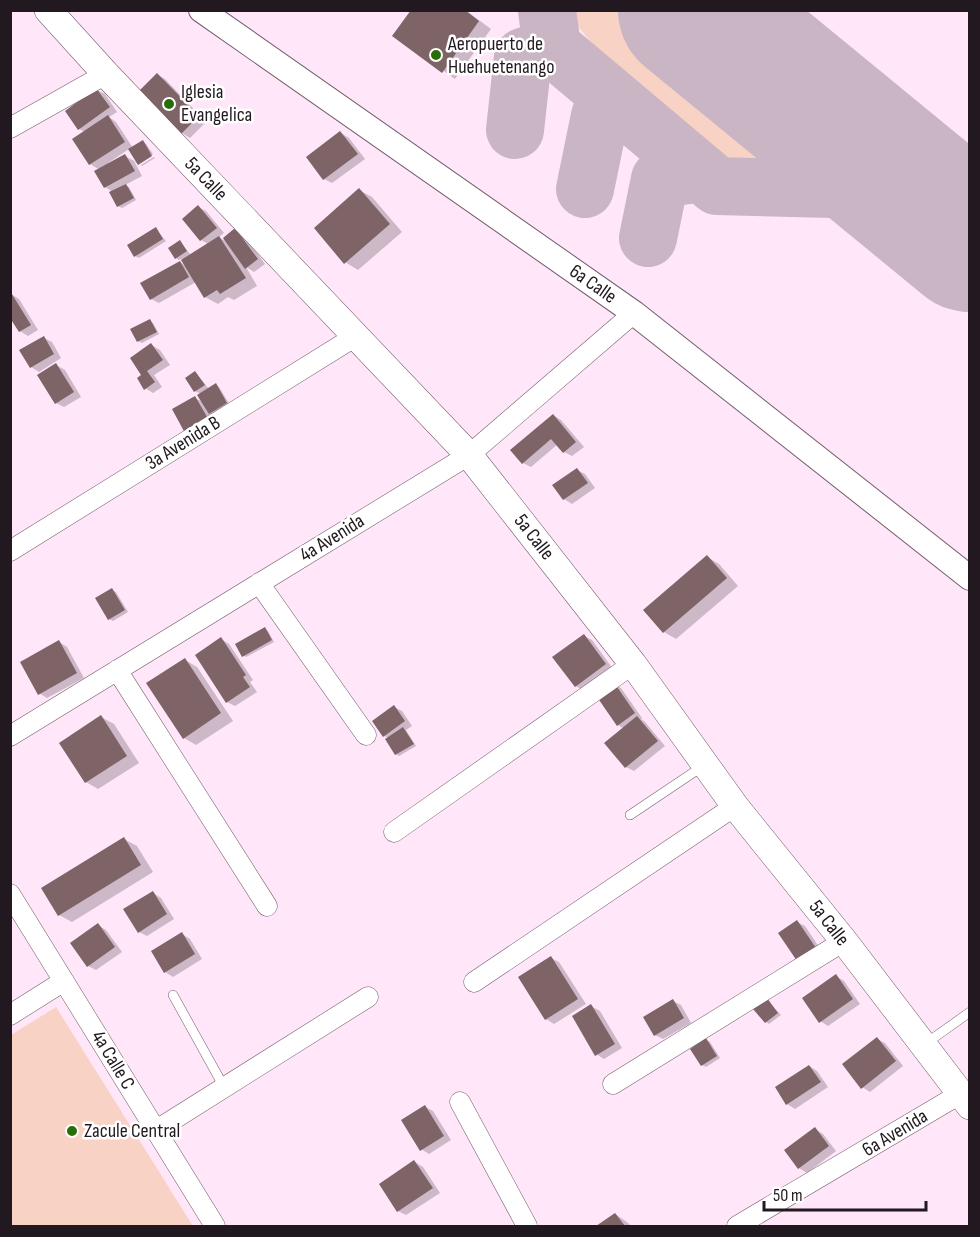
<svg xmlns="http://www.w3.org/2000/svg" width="980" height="1237" viewBox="0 0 980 1237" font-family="'Sofia Sans Condensed',sans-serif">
	<rect width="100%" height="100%" fill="#ffe6f9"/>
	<path fill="#f8d2c5" d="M571,11H651L818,152C815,156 813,161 809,164C790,181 756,174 734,168L608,63L577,25Z
		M56,1007L193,1226H11V1035Z"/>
	<path fill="#0003" fill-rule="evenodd" d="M465,10L491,29L455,79L394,36Z
		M157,75L165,79L206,122L190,138L182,133Z
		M97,90L105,94L117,112L109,117L116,122L133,148L143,142L146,144L153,154L138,164L134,161L142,176L125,185L129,187L136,200L122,208L118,206L113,192L105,187L100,170L90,164L74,140L85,132L79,129ZM129,149L138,163L125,156L109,165L108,163Z
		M341,133L349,138L365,159L332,183L324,179Z
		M154,157L155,158L142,166L141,165Z
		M359,190L372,197L402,232L358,270L345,262Z
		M198,207L206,211L224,233L219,237L223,240L236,230L244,235L265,264L254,272L246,267L257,286L234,300L228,297L218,304L205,297L196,282L159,303L151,299L180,262L187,267L182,259L179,260L176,258L180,242L191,255L208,244L201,240L184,219Z
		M156,229L166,241L139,258L135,256Z
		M11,294L19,299L38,330L28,336L20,331L10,315Z
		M150,321L153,323L159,334L142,343L138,341Z
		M44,338L52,342L61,358L39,372L31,367Z
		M151,345L160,350L170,365L154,375L162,387L153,393L145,388L143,375Z
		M56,365L65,370L81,397L64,407L56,403Z
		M195,372L209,389L216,385L219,387L230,405L195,439V398L203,402L201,394L195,391Z
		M553,415L561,420L584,447L572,456L564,452L558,444L531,467L523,463Z
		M577,470L585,474L595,488L572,504L564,499Z
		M707,557L719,564L738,586L676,639L664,632Z
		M112,590L116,592L128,612L113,621L109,619Z
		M265,629L268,631L274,642L246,657L243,655Z
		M584,636L592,640L613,669L584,691L576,686Z
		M221,639L229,644L253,680L250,682L257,692L235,706L227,702Z
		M59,642L67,647L84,678L47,698L39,693Z
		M185,660L197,667L233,721L196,745L184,738Z
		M613,683L621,688L642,718L641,719L645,722L665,746L634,771L626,767L624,729L618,725Z
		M394,707L402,711L412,726L406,730L416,746L399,756L396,754L389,738L384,736Z
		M101,717L114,724L139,763L98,789L86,782Z
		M124,839L137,846L153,872L72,922L59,915Z
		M153,893L161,898L174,919L147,936L139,932Z
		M797,922L805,926L823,953L780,933Z
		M98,925L106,930L122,952L96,970L88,966Z
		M182,934L190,939L202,959L173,977L165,972Z
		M551,958L559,962L586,1004L554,1024L546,1019Z
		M836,976L844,981L860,1004L828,1026L820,1021Z
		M767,1000L781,1015L769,1024L766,1022Z
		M673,1001L681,1005L691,1023L663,1039L655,1035Z
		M591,1006L600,1011L622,1048L604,1059L596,1054Z
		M877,1039L885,1043L903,1066L870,1092L862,1087Z
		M706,1040L710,1042L720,1058L706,1067L702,1065Z
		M809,1066L817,1071L828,1087L795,1109L787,1104L777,1088Z
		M425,1107L433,1111L451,1140L429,1154L421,1149Z
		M815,1129L823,1134L836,1151L807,1173L799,1168Z
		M415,1162L423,1167L440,1193L406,1215L398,1211Z
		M615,1214L627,1222L631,1226H599Z"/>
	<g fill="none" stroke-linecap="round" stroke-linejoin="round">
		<path stroke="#cab5c5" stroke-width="58" d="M547,10L552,47L717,186L911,191
			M515,130L523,57L552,47
			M585,189L600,116L625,109
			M648,238L660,179L702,173"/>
		<path stroke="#cab5c5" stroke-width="146" d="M691,10L970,239"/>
	</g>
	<path fill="#7e6367" d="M411,10H465L479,21L442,73L392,36Z
		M157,73L199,116L181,134L139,91Z
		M96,88L110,107L78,130L65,111Z
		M108,115L125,142L89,165L72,139Z
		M340,131L358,154L323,180L306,157Z
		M143,140L152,156L138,165L128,149Z
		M125,154L135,171L104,188L94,171Z
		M126,184L134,198L117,207L109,192Z
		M359,188L390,224L344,264L314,228Z
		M198,205L217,228L200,241L182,219Z
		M156,227L163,239L134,257L127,245Z
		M235,228L258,259L245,269L223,238Z
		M219,236L246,278L220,294L217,290L204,298L181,260Z
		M180,240L187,251L175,259L168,248Z
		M180,261L189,277L150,300L140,283Z
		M10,291L31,325L19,332L10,318Z
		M150,319L157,332L137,342L130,329Z
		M44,336L54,354L30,368L19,350Z
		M151,343L163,360L147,371L155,382L144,390L137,378L141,375L130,358Z
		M56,363L74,392L55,404L37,375Z
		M195,371L205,385L194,392L185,378Z
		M216,383L227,403L209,414L197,395Z
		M195,396L210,422L186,435L172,409Z
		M553,414L576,442L563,453L551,439L522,464L510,450Z
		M577,468L588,483L563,500L552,485Z
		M707,555L727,578L663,633L643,610Z
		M112,588L125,610L108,620L95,598Z
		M265,627L272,640L242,657L235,644Z
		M584,634L606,664L575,687L552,657Z
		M221,637L246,675L243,677L250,687L226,703L195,655Z
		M59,640L77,673L38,695L20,662Z
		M185,658L221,713L183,739L146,683Z
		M613,681L635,713L617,726L595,694Z
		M394,705L405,721L383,737L372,721Z
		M101,715L127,756L85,783L59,743Z
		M637,716L658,741L625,768L604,743Z
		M403,727L414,744L395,755L385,739Z
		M124,837L141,865L58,916L41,888Z
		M153,891L167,914L138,933L123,909Z
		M797,920L816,948L797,961L778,933Z
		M98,923L115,947L87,967L70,943Z
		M182,932L195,954L164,973L151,951Z
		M551,956L578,999L545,1020L518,977Z
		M836,974L853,999L819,1023L802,998Z
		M767,998L778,1013L765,1023L753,1009Z
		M673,999L684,1018L654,1036L643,1017Z
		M591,1004L615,1044L595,1056L572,1016Z
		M877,1037L896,1061L861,1089L842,1064Z
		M706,1038L717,1056L701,1066L690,1049Z
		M809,1065L821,1082L786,1105L775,1087Z
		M425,1105L444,1136L420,1151L401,1120Z
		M815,1127L829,1146L798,1169L784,1150Z
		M414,1160L433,1188L397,1212L379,1184Z
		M615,1213L625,1226H596Z"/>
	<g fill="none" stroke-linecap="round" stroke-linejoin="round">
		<g stroke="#725d6d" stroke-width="10">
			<path id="service" d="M630,815L703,766
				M173,995L224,1087
				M925,1044L970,1012"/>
		</g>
		<g stroke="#725d6d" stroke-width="21">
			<path id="minor" d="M10,128L106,74
				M10,551L356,336
				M259,583L366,735
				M117,670L267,906
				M10,736L469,455L634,313
				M394,832L633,664
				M10,894L215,1226
				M474,982L735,806
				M10,1015L64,981
				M613,1084L844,941
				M460,1102L527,1226
				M155,1131L368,997
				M737,1226L960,1094"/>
		</g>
		<g stroke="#725d6d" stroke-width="26">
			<path id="tertiary" d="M201,10L634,313L970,578"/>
		</g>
		<g stroke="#725d6d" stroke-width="28">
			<path id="secondary" d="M48,10L106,74L469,455L633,664L735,806L844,941L970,1106"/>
		</g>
		<use href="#service" stroke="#fff" stroke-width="9"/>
		<use href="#minor" stroke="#fff" stroke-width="20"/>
		<use href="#tertiary" stroke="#fff" stroke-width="24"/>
		<use href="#secondary" stroke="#fff" stroke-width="27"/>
	</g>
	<g fill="#296d08" stroke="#fff" stroke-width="2">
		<circle cx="436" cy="55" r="6"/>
		<circle cx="169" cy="104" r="6"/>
		<circle cx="72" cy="1131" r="6"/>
	</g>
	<g text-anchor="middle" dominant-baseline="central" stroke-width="5" stroke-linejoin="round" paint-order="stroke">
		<g font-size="20" fill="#21191f" stroke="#fff" text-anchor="start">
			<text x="448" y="44">Aeropuerto de<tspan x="448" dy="23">Huehuetenango</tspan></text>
			<text x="181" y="92">Iglesia<tspan x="181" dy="23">Evangelica</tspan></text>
			<text x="84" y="1131">Zacule Central</text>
		</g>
		<g font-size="20" fill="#21191f" stroke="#fff">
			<text transform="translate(206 179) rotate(46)">5a Calle</text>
			<text transform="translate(593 284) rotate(35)">6a Calle</text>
			<text transform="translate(183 443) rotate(-32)">3a Avenida B</text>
			<text transform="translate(534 537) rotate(52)">5a Calle</text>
			<text transform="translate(332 538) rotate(-32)">4a Avenida</text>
			<text transform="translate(829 923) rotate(52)">5a Calle</text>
			<text transform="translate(113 1060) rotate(59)">4a Calle C</text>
			<text transform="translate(895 1133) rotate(-31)">6a Avenida</text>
		</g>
	</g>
	<rect width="980" height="1237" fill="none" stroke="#21191f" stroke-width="24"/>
	<path d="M764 1201v9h162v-9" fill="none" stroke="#21191f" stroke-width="3"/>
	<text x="773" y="1201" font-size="18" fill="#21191f" stroke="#ffffff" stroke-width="4.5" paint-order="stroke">50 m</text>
</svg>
